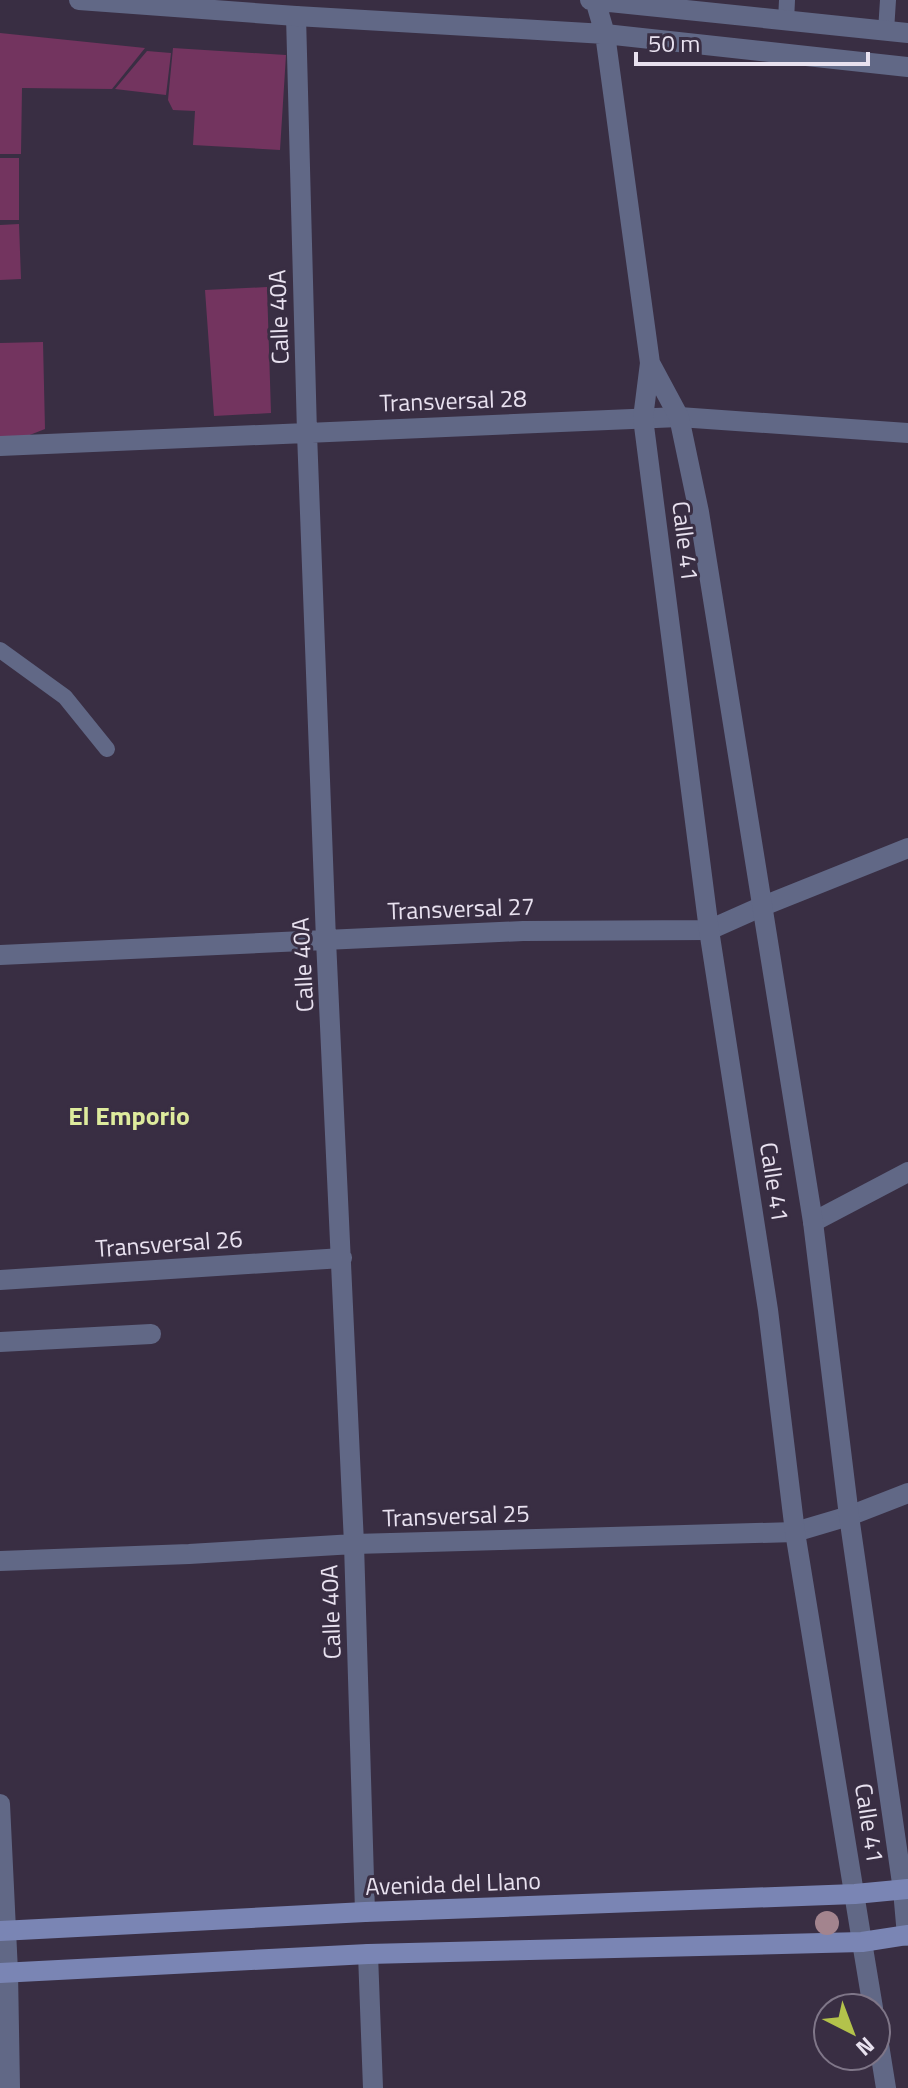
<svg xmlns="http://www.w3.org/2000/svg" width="908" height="2088" viewBox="0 0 908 2088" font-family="'Titillium Web',sans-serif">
	<rect width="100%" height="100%" fill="#392e43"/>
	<path fill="#73345f" d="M0,33L145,48L112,89L22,88L21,154H0Z
		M173,48L286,55L280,150L193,145L195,111L173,110L168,100Z
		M147,51L171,53L166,95L115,89Z
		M0,158H19V220H0Z
		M19,224L21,279L0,280V225Z
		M267,287L271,413L214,416L205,290Z
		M43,342L45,429L22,438L0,439V343Z"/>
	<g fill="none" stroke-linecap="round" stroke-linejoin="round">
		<path stroke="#616886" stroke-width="16" d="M786,21L787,0
			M886,31L888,0
			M0,650L65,697L107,749"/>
		<path stroke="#616886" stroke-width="20" d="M296,16L307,433L326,940L354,1544L365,1912
			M0,446L679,417L908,433
			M0,955L523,931L709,930L763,906L908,848
			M813,1222L908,1172
			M0,1280L342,1258
			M0,1342L151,1334
			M0,1561L189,1554L354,1544L795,1532L849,1516L908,1493
			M0,1804L8,1972L10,2088
			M862,1942L873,2008
			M368,1954L373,2088
			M876,2026L886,2088"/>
		<path stroke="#616886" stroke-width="20" d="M79,0L296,16L605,34L908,67
			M590,0L908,33
			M595,0L605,34L650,363L643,418L709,930L768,1310L795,1532L862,1942
			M650,363L679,417L699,512L813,1222L849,1516L903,1890L907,1936"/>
		<path stroke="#7a85b4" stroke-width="20" d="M0,1931L365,1912L855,1894L908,1889
			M0,1973L368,1954L862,1942L908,1935"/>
	</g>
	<circle fill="#a3848e" cx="827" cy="1923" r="12"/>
	<g text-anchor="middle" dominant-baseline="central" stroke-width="6" stroke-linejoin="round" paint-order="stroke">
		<g font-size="24" fill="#e8e1ef" stroke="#392e43">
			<text transform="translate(278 317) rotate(-92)">Calle 40A</text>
			<text transform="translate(453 400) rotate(-2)">Transversal 28</text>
			<text transform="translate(686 541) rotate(83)">Calle 41</text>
			<text transform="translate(461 908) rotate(-2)">Transversal 27</text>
			<text transform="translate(302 965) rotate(-93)">Calle 40A</text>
			<text transform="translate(775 1182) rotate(81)">Calle 41</text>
			<text transform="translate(169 1243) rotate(-4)">Transversal 26</text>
			<text transform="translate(456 1515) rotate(-2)">Transversal 25</text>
			<text transform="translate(330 1612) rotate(-92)">Calle 40A</text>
			<text transform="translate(870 1823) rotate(81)">Calle 41</text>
			<text transform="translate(453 1883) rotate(-2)">Avenida del Llano</text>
		</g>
		<g font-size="26" font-weight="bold" fill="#deeb9d" stroke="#392e43">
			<text x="129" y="1115">El Emporio</text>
		</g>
	</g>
	<g transform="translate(852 2032) rotate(138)"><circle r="38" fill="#392e43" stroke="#7f7688" stroke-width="2"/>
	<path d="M0-6L14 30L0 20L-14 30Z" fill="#b3c24b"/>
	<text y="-12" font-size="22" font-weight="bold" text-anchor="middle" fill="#e8e1ef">N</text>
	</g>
	<path d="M636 52v12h232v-12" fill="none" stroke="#e8e1ef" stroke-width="4"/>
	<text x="648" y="52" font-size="24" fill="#e8e1ef" stroke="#392e43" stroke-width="6" paint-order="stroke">50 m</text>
</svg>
